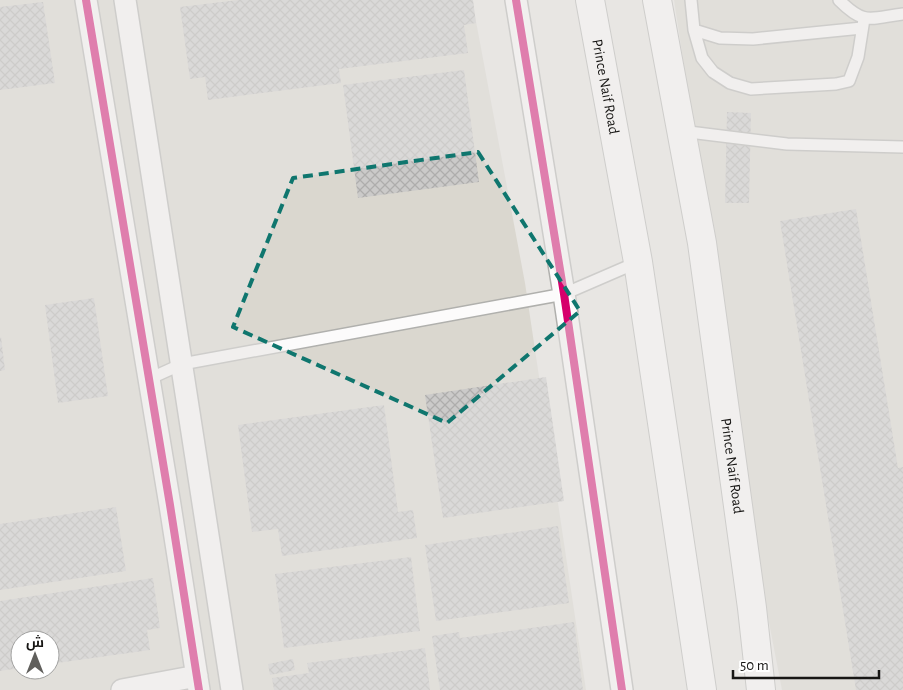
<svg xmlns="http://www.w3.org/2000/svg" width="903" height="690" viewBox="0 0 903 690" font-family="'Alegreya Sans',Cairo,sans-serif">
	<defs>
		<pattern id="building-cross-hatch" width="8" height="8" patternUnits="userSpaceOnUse" patternTransform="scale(1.25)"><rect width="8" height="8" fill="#cbcac9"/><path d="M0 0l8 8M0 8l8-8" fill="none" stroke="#aeadac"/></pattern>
	</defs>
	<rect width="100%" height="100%" fill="#e8e6e3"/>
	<path fill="#dad7cf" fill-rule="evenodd" d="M0,0H472L525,283L586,690H0ZM20,640H50V670H20Z
		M674,0H903V690H782L766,607Z"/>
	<path fill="url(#building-cross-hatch)" d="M238,0H473L476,23L464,25L468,53L339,69L341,83L208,100L205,77L190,79L180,7Z
		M43,2L55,83L0,90V7Z
		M464,70L479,182L358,198L343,85Z
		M727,112L751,113L749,203H725Z
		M856,209L898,468L903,467V690H856L780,221Z
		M94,298L108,396L58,403L45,305Z
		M1,337L5,370L0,371V338Z
		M546,377L564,501L443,518L425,395Z
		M384,405L398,512L413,510L417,538L282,556L278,529L252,532L238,425Z
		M116,507L126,571L0,590V524Z
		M558,526L569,603L436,621L425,545Z
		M411,557L420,631L284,648L275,574Z
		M153,578L160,628L147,630L150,650L50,664V640H20V668L0,671V601Z
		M574,622L583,690H440L432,636L459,632L460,638Z
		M425,648L430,690H274L272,678L309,673L307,663Z
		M293,659L295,670L270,675L268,664Z"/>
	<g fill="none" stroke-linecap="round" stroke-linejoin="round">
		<g stroke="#b0b0ad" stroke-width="14">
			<path id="lane" d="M691,0L694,30L702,58L713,72L730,83L751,89L836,84L849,81L858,57L864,19
				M839,0C865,26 870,18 903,14
				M694,30L720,38L753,39L862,28
				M681,131L787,144L903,147
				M149,379L182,364L564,294L638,262"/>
		</g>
		<g stroke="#b0b0ad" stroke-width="24">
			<path id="street" d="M86,0L170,505L199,690
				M125,0L232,690
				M516,0L564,294L622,690
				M122,690L197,676"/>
		</g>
		<g stroke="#b0b0ad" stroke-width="30">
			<g id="primary">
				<path id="s1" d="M590,0L638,262L702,690"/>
				<path id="s2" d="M657,0L702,243L752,608L761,690"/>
			</g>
		</g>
		<use href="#lane" stroke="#fcfbfb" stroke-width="11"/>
		<use href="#street" stroke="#fcfbfb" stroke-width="21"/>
		<use href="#primary" stroke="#fcfbfb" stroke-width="28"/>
		<g stroke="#fff" stroke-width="11">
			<path id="cycleway" d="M86,0L170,505L199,690
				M516,0L564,294L622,690"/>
		</g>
		<use href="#cycleway" stroke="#d6006c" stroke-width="8"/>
	</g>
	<path d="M0 0H903V690H0ZM478,152L580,311L447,423L233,327L293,178Z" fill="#e8e6e3" fill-opacity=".55" fill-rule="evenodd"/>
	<path fill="none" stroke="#0f766e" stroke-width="4" stroke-dasharray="10 6" stroke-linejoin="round" d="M478,152L580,311L447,423L233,327L293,178Z"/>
	<g text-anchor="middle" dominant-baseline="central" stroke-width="5" stroke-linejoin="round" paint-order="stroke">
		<g font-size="15" fill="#171614" stroke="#fff">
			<text stroke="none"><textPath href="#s1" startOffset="88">Prince Naif Road</textPath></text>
			<text stroke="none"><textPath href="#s2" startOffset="472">Prince Naif Road</textPath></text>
		</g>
	</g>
	<g transform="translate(35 655)"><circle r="24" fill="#ffffff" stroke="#a2a2a1"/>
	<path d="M0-4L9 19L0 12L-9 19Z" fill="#605f5c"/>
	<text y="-8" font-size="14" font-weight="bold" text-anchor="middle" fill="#171614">ش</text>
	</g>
	<path d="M733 670v8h146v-8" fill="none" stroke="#171614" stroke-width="2.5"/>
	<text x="740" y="670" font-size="15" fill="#171614" stroke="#ffffff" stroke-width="4" paint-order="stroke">50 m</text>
</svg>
